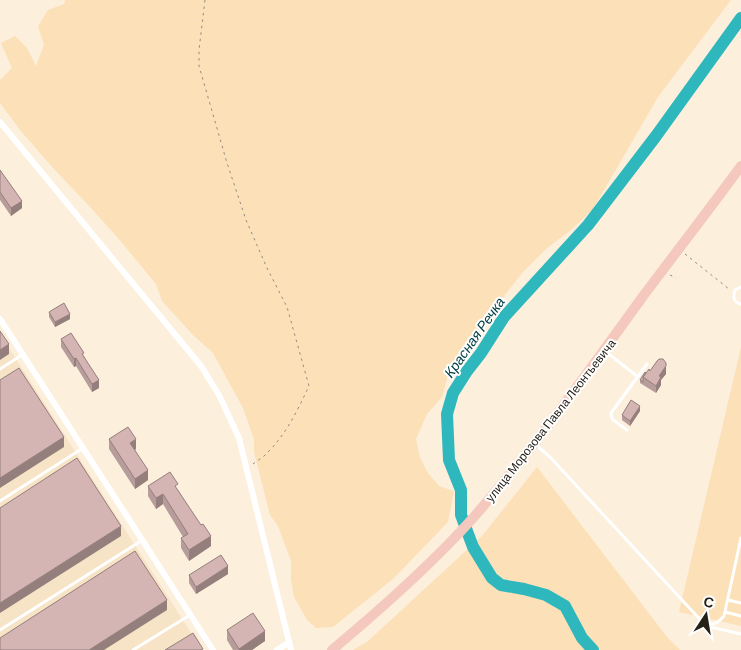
<svg xmlns="http://www.w3.org/2000/svg" width="741" height="650" viewBox="0 0 741 650" font-family="Barlow,sans-serif">
	<rect width="100%" height="100%" fill="#fcefdc"/>
	<path fill="#f7e3c5" d="M0,334L202,650H0Z"/>
	<path fill="#fbe0b8" d="M65,0H731L658,97L593,209L571,230L547,248L523,272L497,305L475,341L450,368L442,397L427,414L416,439L420,458L428,473L439,486L454,491L448,522L393,579L333,627L316,628L307,620L294,597L291,580V561L278,526L270,515L254,452V439L243,408L213,353L193,335L162,301L156,284L118,238L91,208L54,169L20,130L0,103V80L12,68L1,43L15,36L27,48L36,66L44,45L38,26L48,10L64,4Z
		M741,347V626L679,612Z
		M537,467L667,637L680,650H353L367,642L482,536Z"/>
	<g fill="none" stroke-linecap="round" stroke-linejoin="round">
		<path stroke="#2eb8bd" stroke-width="12" d="M593,650L582,638L565,606L546,595L524,589L501,585L492,578L473,547L461,515V490L449,460L447,414L453,393L467,371L481,353L504,317L588,225L656,136L741,18"/>
		<path stroke="#958c7e" stroke-width="1" stroke-dasharray="2.5 4" stroke-linecap="butt" d="M205,0L199,50V66L227,163L246,220L267,268L287,307L309,386C298,409 287,433 268,452C264,457 258,460 253,464
			M685,254L729,289
			M670,275L676,278"/>
		<path stroke="#fff" stroke-width="3" d="M741,287L735,290C733,297 733,302 741,304
			M605,351L638,377
			M0,369L22,355
			M627,430L612,419L611,413L647,364
			M536,445L550,457L706,626L741,634
			M0,501L83,448
			M728,600L741,603
			M725,612L741,616
			M703,623C713,626 718,623 724,616L741,538
			M0,630L141,541
			M133,650L190,615"/>
		<path stroke="#fff" stroke-width="6" d="M0,122L201,366L219,395L239,438L291,650
			M0,319L213,650
			M277,650L288,643"/>
		<path stroke="#f5c8be" stroke-width="10" d="M332,650C381,609 430,566 473,518C533,449 587,374 641,299C674,255 708,211 741,166"/>
	</g>
	<path fill="#b69c9a" d="M0,170L22,208L11,216L0,200Z
		M49,312L70,319L55,327L49,317Z
		M61,339L84,356L99,388L92,392L76,366L74,367L61,347Z
		M650,371L666,374L661,380V385L656,393L640,383V380Z
		M640,411L630,426L622,420V415Z
		M109,439L136,449L135,450L148,480L135,489L109,449Z
		M148,486L178,490L211,546L189,561L181,548V538L183,537L163,504L156,509L148,496Z
		M228,574L196,594L189,583V575Z
		M227,630L265,641L252,650H233L227,640Z"/>
	<path fill="#947f7d" d="M22,201V208L11,216V208Z
		M70,314V319L55,327V322Z
		M9,344V354L0,360V350Z
		M76,358V366L74,367V359Z
		M666,363V374L661,380V385L656,393V386L659,376Z
		M99,380V388L92,392V384Z
		M640,406V411L630,426V421Z
		M64,437V447L0,488V478Z
		M136,439V449L130,453V443Z
		M148,470V480L135,489V479Z
		M163,494V504L156,509V498Z
		M121,526V536L0,613V603Z
		M211,536V546L189,561V550Z
		M228,566V574L196,594V587Z
		M167,600V610L104,650H89Z
		M265,631V641L252,650H239V649Z"/>
	<path fill="#d4b5b3" stroke="#947f7d" d="M0,170L22,201L11,208L0,192Z
		M64,303L70,314L55,322L49,312Z
		M0,331L9,344L0,350Z
		M71,333L84,353L82,354L99,380L92,384L76,358L74,359L61,339Z
		M659,359H663L666,363V366L659,376L661,377L656,386L643,377L649,369L650,371L657,361Z
		M19,368L64,437L0,478V380Z
		M645,372L646,373L643,377V382L640,380Z
		M631,400L640,406L630,421L622,415Z
		M128,427L136,439L130,443L148,470L135,479L109,439Z
		M77,458L121,526L0,603V508Z
		M170,472L178,484L175,486L201,525L203,524L211,536L189,550L181,538L188,534L163,494L156,498L148,486Z
		M135,551L167,600L89,650H0V638Z
		M221,555L228,566L196,587L189,575Z
		M253,613L265,631L239,649L227,630Z
		M193,633L203,649L200,650H165Z"/>
	<g text-anchor="middle" dominant-baseline="central" stroke-width="4" stroke-linejoin="round" paint-order="stroke">
		<g font-size="12" fill="#262017" stroke="#fff">
			<text transform="translate(550 420) rotate(-52)">улица Морозова Павла Леонтьевича</text>
		</g>
		<g font-size="14" font-style="italic" fill="#024043" stroke="#fff">
			<text transform="translate(474 337) rotate(-55)">Красная Речка</text>
		</g>
	</g>
	<g transform="translate(706 615) rotate(12)" stroke="#ffffff" stroke-width="4" paint-order="stroke">
	<path d="M0-4L9 19L0 12L-9 19Z" fill="#262017"/>
	<text y="-8" font-size="14" font-weight="bold" text-anchor="middle" fill="#262017">С</text>
	</g>
</svg>
